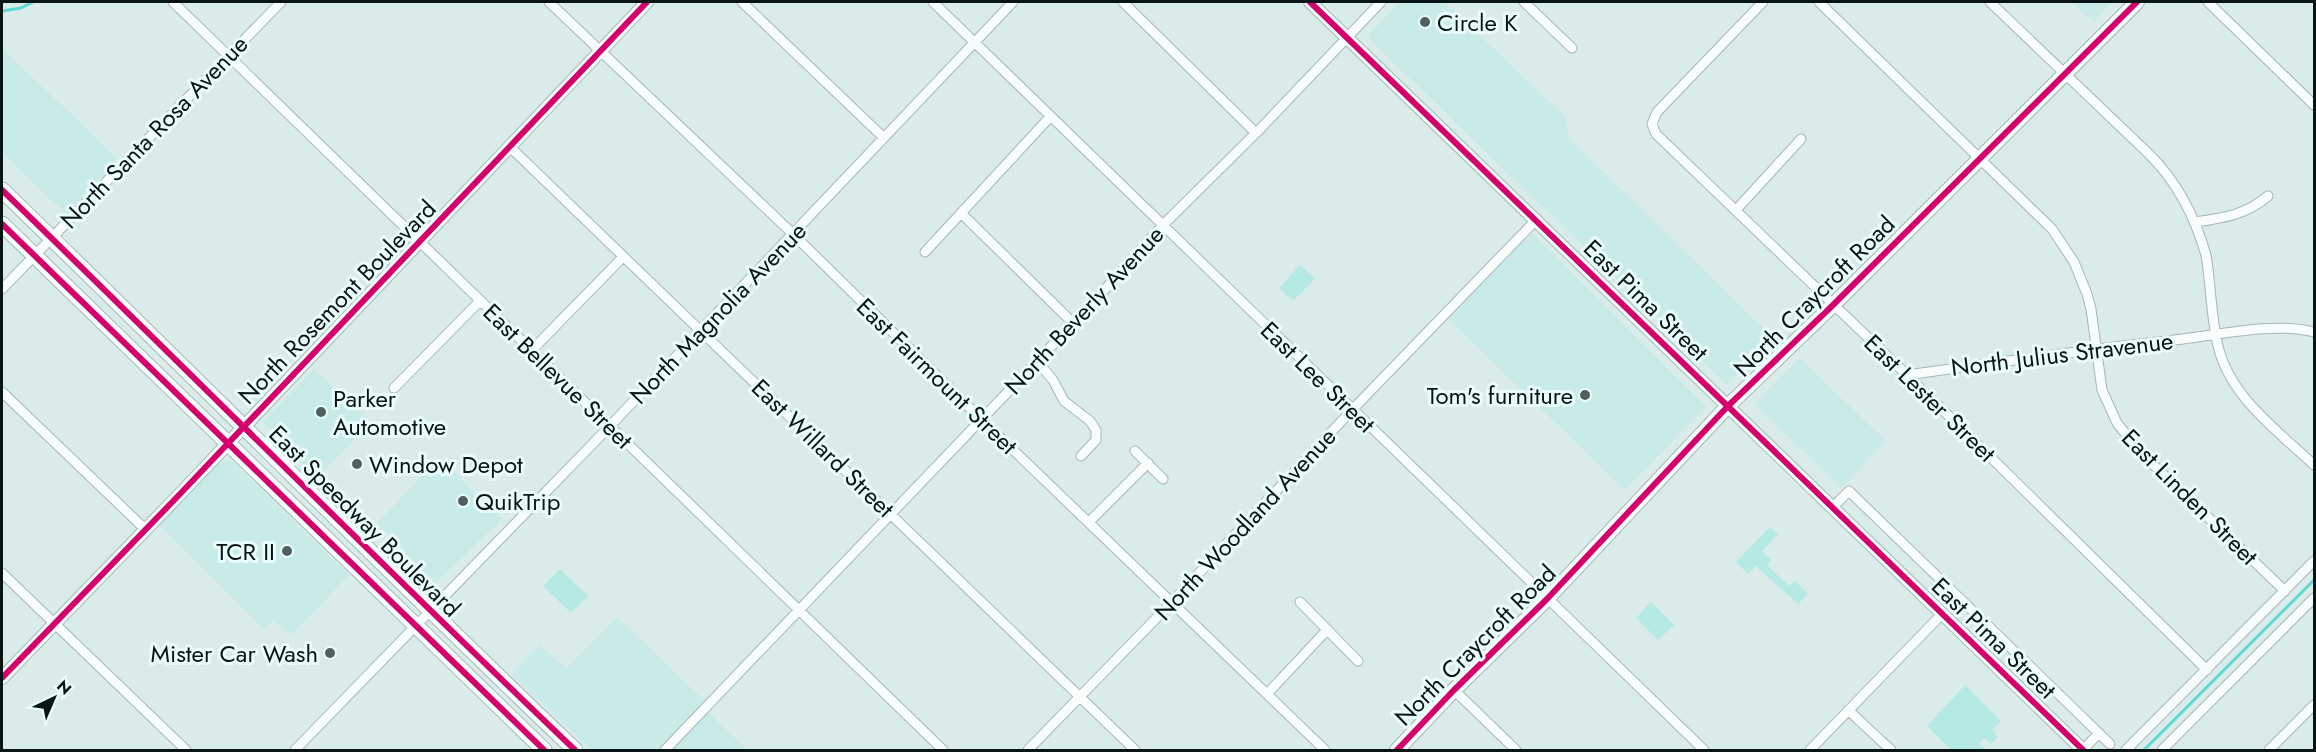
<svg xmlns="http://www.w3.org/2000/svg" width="2316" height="752" viewBox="0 0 2316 752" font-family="Jost,sans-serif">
	<rect width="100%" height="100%" fill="#d9ecea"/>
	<path fill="#c9ebe7" d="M1400,2H1444L1566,117L1569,138L1772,337L1727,385L1367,37Z
		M2071,2H2112L2094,22Z
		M2,48L118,159L66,214L2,153Z
		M1532,233L1706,406L1625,490L1447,318Z
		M1800,358L1886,441L1841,488L1755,404Z
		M314,369L371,423L316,479L263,422Z
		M440,458L502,519L435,584L377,523Z
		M220,461H232L349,575L291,635L274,620L265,630L159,525Z
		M617,617L704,700L708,712L747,750H591L511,674L540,645L566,669Z"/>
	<path fill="#b5e9e4" d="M1300,265L1315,279L1293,301L1279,288Z
		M1770,527L1778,534L1762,551L1771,560L1767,565L1789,586L1795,581L1808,594L1798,604L1756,566L1748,574L1736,562Z
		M560,569L588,596L571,613L543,586Z
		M1651,602L1674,625L1658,640L1636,618Z
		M1965,685L2001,721L1992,730L1998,737L1991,744L1984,738L1979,743L1986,750H1951L1927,726Z"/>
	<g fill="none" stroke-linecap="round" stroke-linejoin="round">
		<path stroke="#5fd8d1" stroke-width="3" d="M2,11L21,8L33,2
			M2144,750L2314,580"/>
		<g stroke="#a7b6b4" stroke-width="11">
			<path id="minor" d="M173,2L943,750
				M549,2L793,234L981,419L1325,750
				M742,2L884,138
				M933,2L1704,750
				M1123,2L1256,133
				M1524,2L1572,48
				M1763,2L1657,112L1652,124L1656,134L1907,375L2207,670
				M1819,2L2052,229L2074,262L2087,294L2091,309L2102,390L2117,423L2141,453L2285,591
				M1990,2L2150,155C2178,183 2195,217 2206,255C2211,285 2211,317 2218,346C2230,397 2278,431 2314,465
				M2208,2L2314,105
				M510,147L1135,750
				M1736,210L1801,139
				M961,213L1073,323
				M2195,222C2223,218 2246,215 2268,196
				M925,252L1050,117
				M2,289L281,2
				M532,350L623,257
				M1037,361L1053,380L1064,401L1090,421L1096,430V440L1081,456
				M1907,375C1999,362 2091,349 2183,339C2223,334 2275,322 2314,332
				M394,388L480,301
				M2,392L145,529
				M1135,451L1163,479
				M1833,507L1849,491L2110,744
				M1089,522L1148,463
				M2,573L186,750
				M1300,602L1358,661
				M1454,690L1516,750
				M1267,694L1327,630
				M1848,710L1891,750
				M295,750L610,426L1013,2
				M665,750L1089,307L1163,225L1261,128L1381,2
				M1028,750L1172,602L1352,410L1537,219
				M1810,750L1943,613
				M2083,750L2099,733
				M2126,750L2314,561
				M2162,750L2314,598
				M2269,750L2314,705"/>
		</g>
		<g stroke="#a7b6b4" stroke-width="14">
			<path id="tertiary" d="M1310,2L2083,750
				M2,678L180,494L647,2"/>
		</g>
		<g stroke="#a7b6b4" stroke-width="16">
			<path id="secondary" d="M1397,750L1454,690L1547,599L1728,406L1833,305L2137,2"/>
		</g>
		<g stroke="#a7b6b4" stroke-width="17">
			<path id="primary" d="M2,190C194,376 382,566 575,750
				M2,224L544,750"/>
		</g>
		<use href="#minor" stroke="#f9fcfc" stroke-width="9"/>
		<use href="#tertiary" stroke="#f9fcfc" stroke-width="12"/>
		<use href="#secondary" stroke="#f9fcfc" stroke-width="14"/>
		<use href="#primary" stroke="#f9fcfc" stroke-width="15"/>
		<g stroke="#e9fefc" stroke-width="10">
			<path id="cycleway" d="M1310,2L2083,750
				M2,190C194,376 382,566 575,750
				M2,224L544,750
				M2,678L180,494L647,2
				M1397,750L1454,690L1547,599L1728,406L1833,305L2137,2"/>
		</g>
		<use href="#cycleway" stroke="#d6006c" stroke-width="6"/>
	</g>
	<g fill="#51605f" stroke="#e9fefc" stroke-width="2">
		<circle cx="1425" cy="22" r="6"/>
		<circle cx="1585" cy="395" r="6"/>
		<circle cx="321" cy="412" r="6"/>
		<circle cx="357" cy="464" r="6"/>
		<circle cx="463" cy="501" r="6"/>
		<circle cx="287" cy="551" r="6"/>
		<circle cx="330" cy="653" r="6"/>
	</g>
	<g text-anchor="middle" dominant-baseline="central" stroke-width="6" stroke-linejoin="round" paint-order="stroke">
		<g font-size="24" fill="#081514" stroke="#e9fefc" text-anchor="start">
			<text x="1437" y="22">Circle K</text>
			<text x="1573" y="395" text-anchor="end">Tom's furniture</text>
			<text x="333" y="398">Parker<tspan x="333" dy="28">Automotive</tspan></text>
			<text x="369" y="464">Window Depot</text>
			<text x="475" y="501">QuikTrip</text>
			<text x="275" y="551" text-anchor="end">TCR II</text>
			<text x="318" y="653" text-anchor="end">Mister Car Wash</text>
		</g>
		<g font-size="24" fill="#081514" stroke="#e9fefc">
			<text transform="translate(154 132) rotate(-46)">North Santa Rosa Avenue</text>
			<text transform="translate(1814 296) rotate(-45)">North Craycroft Road</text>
			<text transform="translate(1646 300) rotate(44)">East Pima Street</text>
			<text transform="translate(337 302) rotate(-46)">North Rosemont Boulevard</text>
			<text transform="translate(1084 310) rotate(-47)">North Beverly Avenue</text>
			<text transform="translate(718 313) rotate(-46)">North Magnolia Avenue</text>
			<text transform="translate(2062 354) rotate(-7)">North Julius Stravenue</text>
			<text transform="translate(558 376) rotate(44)">East Bellevue Street</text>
			<text transform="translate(937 376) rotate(44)">East Fairmount Street</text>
			<text transform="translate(1318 377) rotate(44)">East Lee Street</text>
			<text transform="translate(1930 398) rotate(44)">East Lester Street</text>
			<text transform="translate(823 448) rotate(44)">East Willard Street</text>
			<text transform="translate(2190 497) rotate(45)">East Linden Street</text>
			<text transform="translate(365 521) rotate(45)">East Speedway Boulevard</text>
			<text transform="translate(1245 524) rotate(-47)">North Woodland Avenue</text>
			<text transform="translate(1994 638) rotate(44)">East Pima Street</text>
			<text transform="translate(1475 645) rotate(-45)">North Craycroft Road</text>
		</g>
	</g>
	<rect width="2316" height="752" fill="none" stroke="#081514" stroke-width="6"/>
	<g transform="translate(54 698) rotate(44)" stroke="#e9fefc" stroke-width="4.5" paint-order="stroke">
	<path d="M0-4.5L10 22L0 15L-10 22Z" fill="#081514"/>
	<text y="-9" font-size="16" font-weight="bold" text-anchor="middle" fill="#081514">N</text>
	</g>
</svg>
